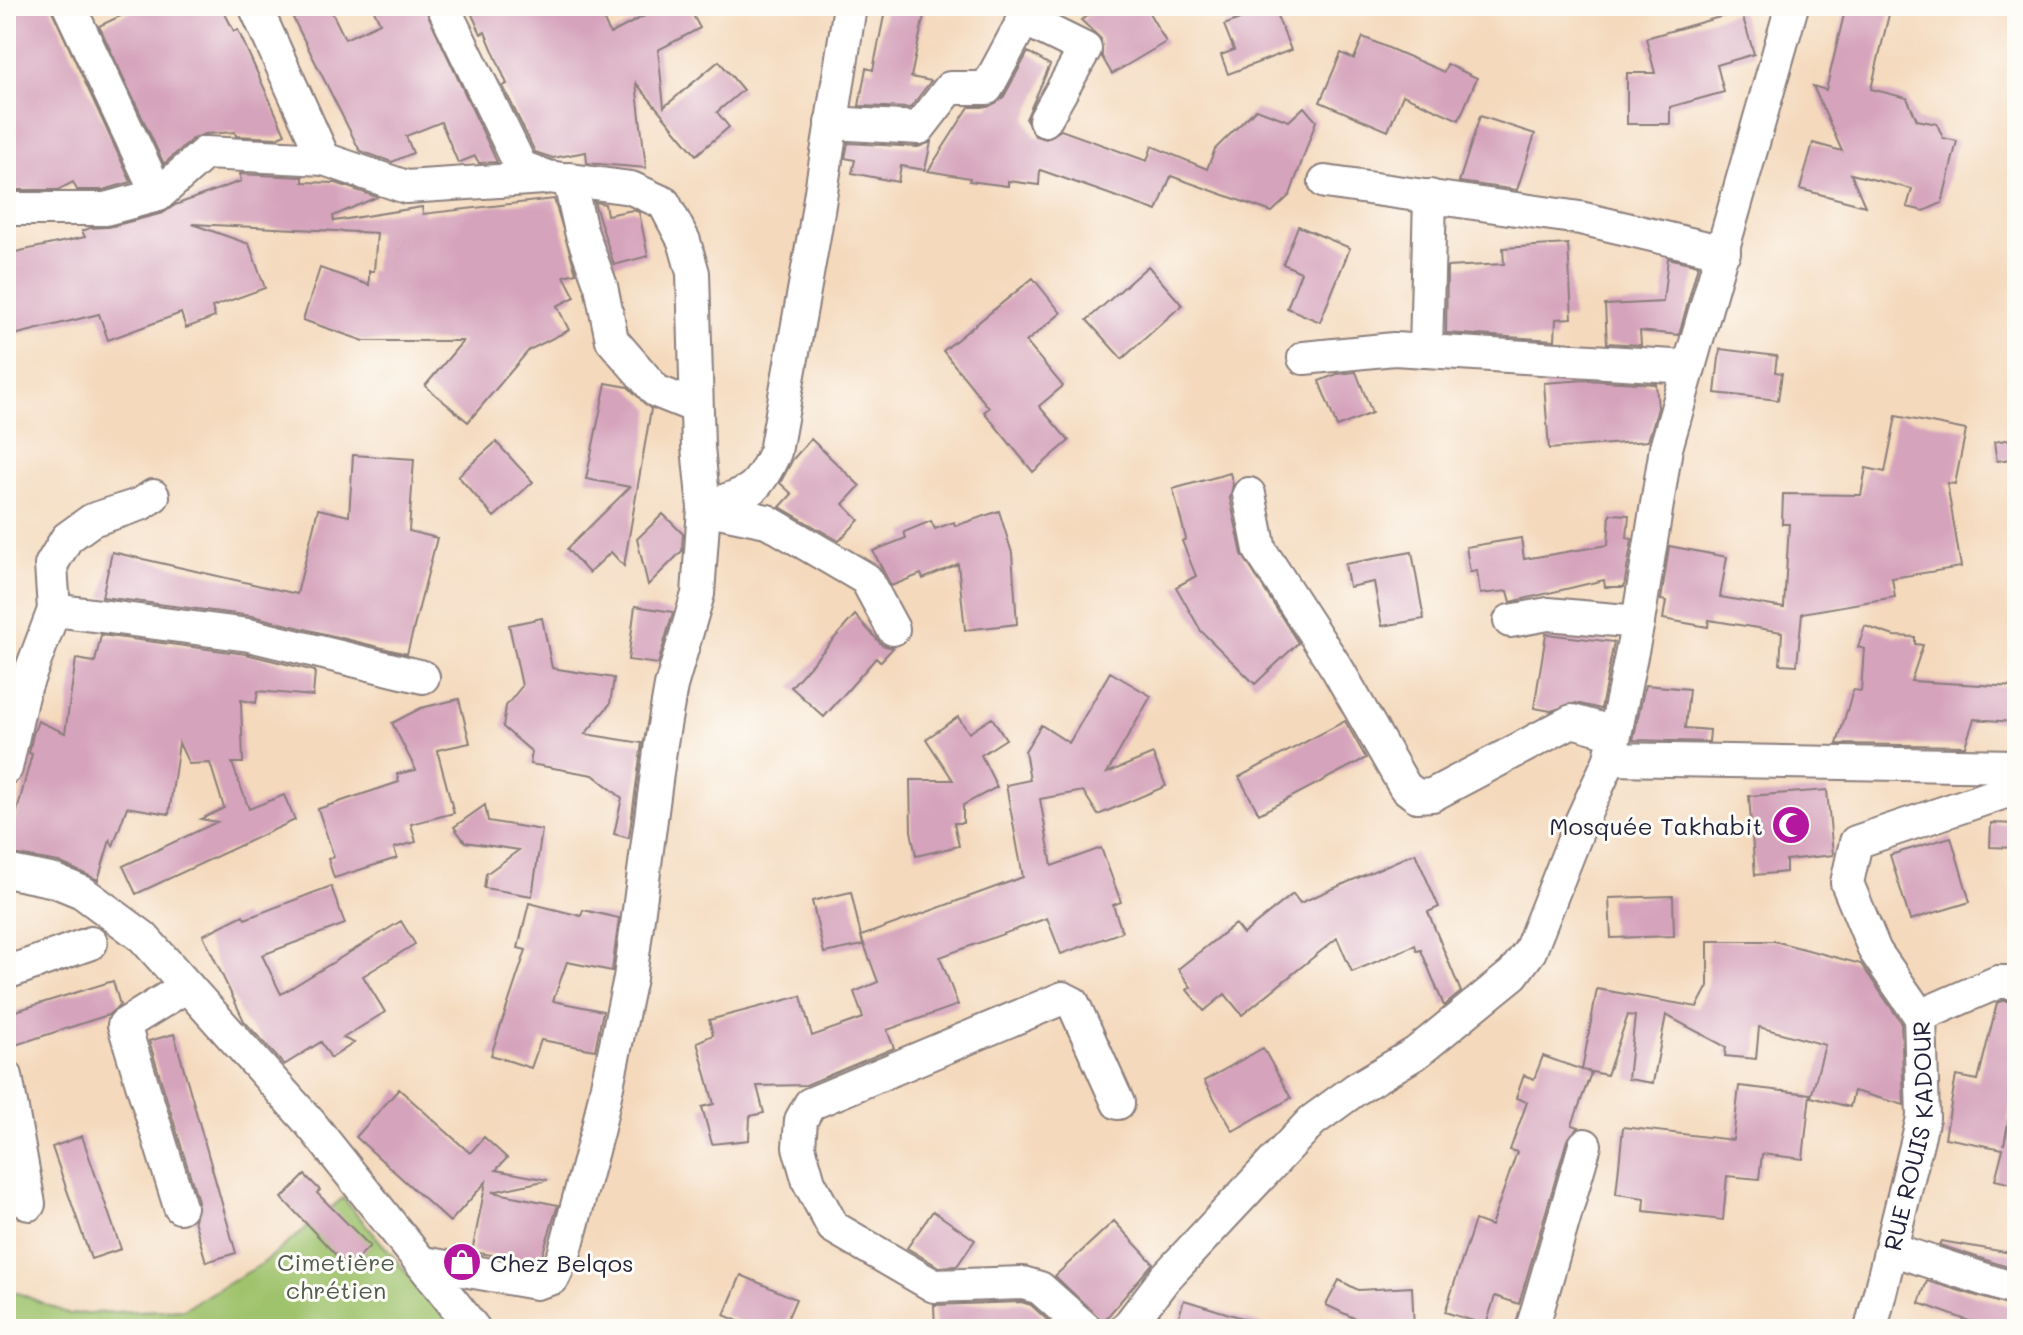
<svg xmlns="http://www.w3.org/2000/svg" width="2023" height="1335" viewBox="0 0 2023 1335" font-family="Mali,sans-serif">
	<rect width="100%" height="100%" fill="#fdfcf7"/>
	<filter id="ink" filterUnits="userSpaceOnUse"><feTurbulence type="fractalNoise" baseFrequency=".0125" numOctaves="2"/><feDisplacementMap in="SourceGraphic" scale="16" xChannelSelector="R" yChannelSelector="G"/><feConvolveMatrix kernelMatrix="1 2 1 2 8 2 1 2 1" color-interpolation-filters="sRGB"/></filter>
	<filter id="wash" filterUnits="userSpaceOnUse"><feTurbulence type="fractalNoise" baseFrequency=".006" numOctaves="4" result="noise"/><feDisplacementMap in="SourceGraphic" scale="32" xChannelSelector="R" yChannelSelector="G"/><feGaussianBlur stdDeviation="1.8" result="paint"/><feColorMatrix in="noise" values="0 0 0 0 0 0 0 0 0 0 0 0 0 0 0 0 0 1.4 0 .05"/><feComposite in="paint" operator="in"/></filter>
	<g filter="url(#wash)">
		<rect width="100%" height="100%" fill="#f4d9bc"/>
		<path fill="#9fc26c" stroke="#607254" stroke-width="2" d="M343,1198L455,1329H6V1288L69,1314L183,1309L262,1264Z"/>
		<g id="blocks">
			<path fill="#d5a3bb" d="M6,6H50L131,182L103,190H77L73,182L58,190H16L6,169Z
				M142,6H221L234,31L238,30L285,134L276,138L236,136L235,132L205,134L192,139L164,164L99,26Z
				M318,6H329L345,39L380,23L372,6H424L497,162L479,163L475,156L458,163L441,122L406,136L413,153L392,162L360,151L293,18Z
				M468,6H598L610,34L663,6H688L700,28L658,50L664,107L719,61L743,90L717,112L729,127L696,155L636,83L646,168L587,163L586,152L553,158L535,152L503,86L507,84L485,32L481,34Z
				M886,6H926L911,77L931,81L910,108L859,106L866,68L873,70Z
				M1105,6H1145L1166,42L1112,74L1102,57L1101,39L1081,20Z
				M1273,6L1291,50L1228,74L1221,55L1234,50L1224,25Z
				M1846,6H1891L1871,89L1907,98L1917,120L1937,124L1943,138L1957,141L1942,203L1924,211L1907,207L1912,189L1851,174L1865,206L1800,189L1813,143L1842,151L1813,86L1826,90Z
				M1741,11L1754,54L1717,65L1724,92L1670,107V124H1627V73H1655L1646,38Z
				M1363,37L1444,72L1447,64L1477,78L1459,120L1403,95L1388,131L1320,102L1341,53L1354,59Z
				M1028,52L1050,65L1026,119L1035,136L1046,139L1061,130L1147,161L1152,146L1207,169L1215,149L1256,109L1289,121L1304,107L1316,121L1290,195L1272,212L1171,176L1157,211L1040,170L1039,185L1008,181V186L969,181L970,178L928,171L969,107H988L1003,98Z
				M1480,116L1535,134L1517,190L1459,182Z
				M931,142L925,170L901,166L898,182L852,173L855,160L845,158L848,143L918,147Z
				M240,174L303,177V182L336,183L377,197L333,216L334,221L422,207L423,214L554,199L576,273L564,276L575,297L557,306L569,330L529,350L468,422L425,386L463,341H364L303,320L320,268L369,285V271H374L377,233L192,224L249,244L265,288L212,307L215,317L186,328L181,313L108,340L99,314L6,337V254L85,237L82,231L90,228L109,227L163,213L175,205L241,181Z
				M594,202L605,204L607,215L633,210L639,212L648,256L614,265Z
				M1298,226L1350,248L1320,322L1287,308L1301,272L1283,264Z
				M1568,244L1572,318L1556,319L1555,340L1446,333L1447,267L1504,264L1503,248Z
				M1668,258L1698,265L1679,335L1640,331L1641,345L1607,343L1605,305L1663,302Z
				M1148,266L1182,305L1122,359L1087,320Z
				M1033,278L1061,313L1026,342L1063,386L1039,406L1069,441L1033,472L984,412L989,408L943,351Z
				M1720,349L1777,356L1775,372L1782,373L1778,400L1715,393Z
				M1356,372L1372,413L1337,427L1319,381L1337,374Z
				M1585,380L1656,384L1658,408L1648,441L1549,449L1544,383Z
				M606,383L628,387L651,409L624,566L611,552L589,573L567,549L630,487L586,479Z
				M1896,416L1966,430L1955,484L1947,483L1961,567L1892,578L1895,597L1802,613L1797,665L1780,664L1782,632L1709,620L1708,627L1663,619L1666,601L1661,600L1669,546L1727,557L1720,597L1784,608L1789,524H1782L1783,494L1861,495L1866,468L1885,472Z
				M2017,438V458L1997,461L1994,442Z
				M811,439L860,486L843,504L859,520L839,541L780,507L792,494L780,483L793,459Z
				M496,442L533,482L494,517L458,476Z
				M353,455L414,459L409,531L437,538L407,654L252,616L102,597L112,552L297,594L318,509L349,516Z
				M1230,473L1233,485L1230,498L1242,554L1298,643L1255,684L1201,631L1176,587L1196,576L1182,541L1186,539L1173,489Z
				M999,511L1012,553L1017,624L965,630L958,564L923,579L921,574L891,586L873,551L906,538L904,532L931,521L935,529L954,522L955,526Z
				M663,514L683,534L682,551L648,585L637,539Z
				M1610,514L1629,515L1627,538L1632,539L1624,587H1605L1604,580L1511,602L1508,591L1480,594L1477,571L1470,572L1466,547L1521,538L1524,559L1608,545Z
				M1412,552L1424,619L1382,626L1374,582L1349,587L1345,564Z
				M635,606L673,612L658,664L628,660Z
				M855,615L882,645L893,648L880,662L876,658L824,717L791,687Z
				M542,618L552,668L614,678L610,704L585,734L642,743L629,838L614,834L622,798L593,775L530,764L532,752L503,727L506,706L522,686L509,625Z
				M1865,626L1894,636L1915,637V644L1923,645L1911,681L2016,687L2014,722L1974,719L1965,746L1837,744L1853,690L1861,691L1864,649L1858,647Z
				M1546,634L1614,642L1601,709L1576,703L1551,711L1534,708Z
				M101,635L246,654L315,671L313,696L258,691L256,703L241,700L243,763H232L249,809L284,795L295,820L136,894L123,866L217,822L201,819L224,808L210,763L189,764L179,743L169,814L127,807L113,846L110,840L98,880L59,862L6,853L32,754L29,753L33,734L38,721L65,733L76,659L95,662Z
				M1110,672L1151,696L1107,773L1153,754L1166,786L1098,815L1083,791L1040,799L1052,866L1101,848L1121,902L1113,905L1122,932L1061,954L1047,918L940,957L958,1005L887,1030L894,1048L806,1085L757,1086L764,1113L750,1116L749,1140L712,1144L702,1107L714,1104L697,1042L713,1035L709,1020L801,996L812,1036L863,1018L854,992L878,982L861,936L1023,877L1006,785L1030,780L1025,751L1041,725L1069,743Z
				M1645,685L1689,689L1685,728L1710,730L1709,742L1633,740Z
				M459,699L470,743L437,750L454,813L411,824L416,842L394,848L397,858L334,878L328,859L334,857L318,809L399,782L397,774L416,770L392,723L421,708Z
				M958,717L969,733L992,718L1006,739L981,755L997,787L963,805V823H954L959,846L916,856L911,831L910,780H953L926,739Z
				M1345,721L1366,758L1259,814L1239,777Z
				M1827,790L1833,855L1786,860V872L1755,875L1749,796Z
				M485,805L488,821L542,830L532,896L484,888L486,874L519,850L465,842L454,827Z
				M1991,823L2017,824V848L1990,847Z
				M1951,837L1970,902L1910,920L1890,855Z
				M1415,853L1439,907L1428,912L1461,992L1444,1006L1421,950L1417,951L1415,945L1352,972L1337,938L1242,1015L1225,994L1204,1011L1187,990L1191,987L1178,969L1235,924L1243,934L1293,894L1300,903Z
				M331,886L345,924L262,955L281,994L401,921L415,944L363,976L385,1012L343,1038L354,1043L331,1058L321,1042L284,1065L244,1021L203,935L243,915L245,919Z
				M851,892L863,945L824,953L812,901Z
				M1673,896L1674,936L1611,938L1609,898Z
				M529,903L581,916L583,910L619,918L612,971L567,962L553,1001L603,1011L595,1050L541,1040L531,1068L491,1055L526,950L518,948Z
				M1708,941H1774L1861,964L1901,1022L1904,1105L1854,1091L1850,1107L1811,1097L1825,1045L1759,1027L1756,1059L1725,1056L1726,1047L1666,1015L1653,1083L1628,1079L1635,1016L1628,1015L1607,1075L1582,1070L1597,989L1697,1007L1708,986Z
				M113,981L120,1005L108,1015L6,1048V1014Z
				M2002,1001H2017V1071L2004,1145L2009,1121L2017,1122V1185L1995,1180L2003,1149L1945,1138L1956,1076L1978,1080L1997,1003Z
				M174,1034L236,1253L206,1262L194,1220L198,1201L149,1041Z
				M1263,1048L1291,1098L1233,1131L1204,1081Z
				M1543,1056L1591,1073L1572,1125L1579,1127L1567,1140L1519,1304L1495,1296L1486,1325L1445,1312L1475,1220L1491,1226L1517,1152L1510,1150L1527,1102L1516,1098L1524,1075L1534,1079Z
				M1739,1086L1810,1094L1803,1159L1762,1154L1759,1179L1727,1176L1723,1220L1644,1211L1645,1198L1616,1194L1623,1127L1733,1140Z
				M399,1089L470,1153L484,1137L507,1158L496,1170L548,1180L492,1192L558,1205L540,1262L472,1252L486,1182L450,1222L356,1137Z
				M82,1136L121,1249L91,1259L52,1147Z
				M305,1175L320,1190L317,1193L370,1246L348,1268L282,1198Z
				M933,1211L975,1240L957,1266L939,1267L907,1248Z
				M1114,1221L1153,1263L1103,1322L1055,1276Z
				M1941,1241L2017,1254V1270L1939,1245Z
				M741,1275L796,1299L783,1329H756L724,1315Z
				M1339,1280L1358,1290L1412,1287L1414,1329H1358V1320L1326,1305Z
				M1927,1281L2017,1308V1329L1969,1321L1919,1303Z
				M1184,1300L1262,1324V1329H1175Z
				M1021,1302L1031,1305L1057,1329H935L934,1305Z"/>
		</g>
	</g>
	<g filter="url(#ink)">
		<use href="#blocks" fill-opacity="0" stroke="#8b7e7c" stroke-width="2"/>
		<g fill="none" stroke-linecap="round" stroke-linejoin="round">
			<g stroke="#8b7e7c" stroke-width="36">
				<g id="minor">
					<path d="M69,6L158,195"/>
					<path d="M255,6L324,159"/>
					<path d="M850,6L815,230L775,452C754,498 748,491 704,508L767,521L866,579L893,629"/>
					<path d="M1792,6L1666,448L1638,622L1610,759L2017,766"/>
					<path d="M831,123L919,128L950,88H987L1024,19L1085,49L1045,120"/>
					<path d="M569,179L581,231L601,286L612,340L656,391L696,407"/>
					<path d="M1325,182L1580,218L1724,252"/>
					<path d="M6,209H105L158,195L205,153L324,159L406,187L544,178"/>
					<path d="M1426,351L1430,196"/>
					<path d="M1304,358L1394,349L1689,367"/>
					<path d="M1249,494L1260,550L1338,670L1405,787L1417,796L1432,795L1572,721L1615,733"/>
					<path d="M54,610L249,635L423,677"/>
					<path d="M1510,621L1548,614L1638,622"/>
					<path d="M6,768L22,695L54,610L51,565L67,538L92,520L141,504L153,496"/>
					<path d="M6,871L55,881L82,892L143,937L310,1123L474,1329"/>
					<path d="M6,973L91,943"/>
					<path d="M1920,1016L1998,982H2017"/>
					<path d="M6,1076L29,1204"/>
					<path d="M180,1207L124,1025L187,986"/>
					<path d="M1891,1249L2017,1290"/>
					<path d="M424,1263L536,1283L553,1278L564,1255L598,1128L630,978L661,743L671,686L698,594L704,508L698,447L693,273L684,241L664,203L631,188L548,177L521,167L443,6"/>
					<path d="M1086,1329L1040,1288L1023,1283L934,1286L833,1227L809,1182L799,1147L801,1120L810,1104L1063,998L1073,1003L1118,1103"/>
					<path d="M1126,1329L1165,1278L1312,1121L1356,1089L1416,1053L1513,974L1530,951L1581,822L1610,759"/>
					<path d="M1532,1329L1585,1145"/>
					<path id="s1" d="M1871,1329L1923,1118L1920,1016L1875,951L1847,883L1856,842L2017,788"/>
				</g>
			</g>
			<use href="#minor" stroke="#fff" stroke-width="32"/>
		</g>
	</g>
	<defs>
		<g id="mosque-disc" transform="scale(2)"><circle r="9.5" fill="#b5179e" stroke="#fdfcf7"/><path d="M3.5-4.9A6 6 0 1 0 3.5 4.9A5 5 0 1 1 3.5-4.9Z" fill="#fff"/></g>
		<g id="shop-disc" transform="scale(2)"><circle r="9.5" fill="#b5179e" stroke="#fdfcf7"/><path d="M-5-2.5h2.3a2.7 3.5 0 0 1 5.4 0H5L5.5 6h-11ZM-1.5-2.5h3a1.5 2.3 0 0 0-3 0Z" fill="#fff"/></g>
	</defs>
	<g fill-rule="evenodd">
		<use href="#mosque-disc" x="1791" y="825"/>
		<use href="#shop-disc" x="462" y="1262"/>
	</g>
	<g text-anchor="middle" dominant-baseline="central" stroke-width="6" stroke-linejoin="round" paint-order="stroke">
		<g font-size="24" fill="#22223b" stroke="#fdfcf7" text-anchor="end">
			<text x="1763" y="825">Mosquée Takhabit</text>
			<text x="490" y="1262" text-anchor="start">Chez Belqos</text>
		</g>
		<g font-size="24" fill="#22223b" stroke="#fdfcf7">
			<text stroke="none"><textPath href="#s1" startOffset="198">RUE ROUIS KADOUR</textPath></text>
		</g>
		<g font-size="24" fill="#4e5a4c" stroke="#fdfcf7">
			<text x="336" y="1261">Cimetière<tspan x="336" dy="28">chrétien</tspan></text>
		</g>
	</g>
	<rect width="2023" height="1335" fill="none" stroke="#fdfcf7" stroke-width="32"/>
</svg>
